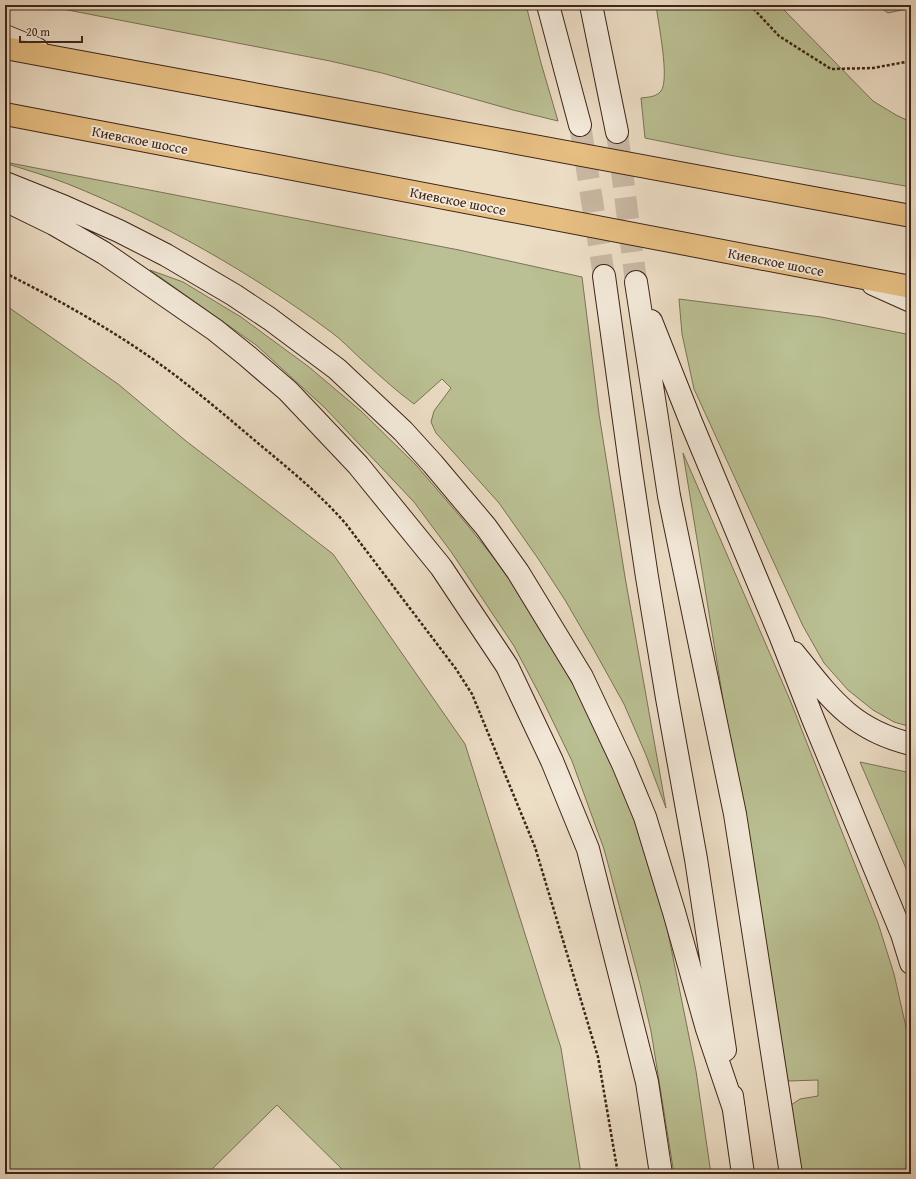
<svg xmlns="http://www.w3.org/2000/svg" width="916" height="1179" viewBox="0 0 916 1179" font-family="'Gentium Book Plus',serif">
	<rect width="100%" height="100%" fill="#ecddc5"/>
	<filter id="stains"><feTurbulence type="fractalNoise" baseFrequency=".005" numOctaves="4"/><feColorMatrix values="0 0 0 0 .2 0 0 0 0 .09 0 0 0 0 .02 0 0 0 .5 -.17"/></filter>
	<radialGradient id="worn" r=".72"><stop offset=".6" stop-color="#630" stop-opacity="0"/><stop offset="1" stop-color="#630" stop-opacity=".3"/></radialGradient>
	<path fill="#bac093" stroke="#7c7256" d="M42,5H526L541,63L558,121L513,110L382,73L330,61Z
		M656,5H780L785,11L873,101L896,115L911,122V187L729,155L645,138L641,98C649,97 656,97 661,91C670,79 658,22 656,5Z
		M877,5H911V8L888,13Z
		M5,162L459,250L582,277L599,414L625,577L666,808L646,755L624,704L594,650L565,600L537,557L499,503L436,433L431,422L434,411L451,388L442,379L414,404C395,390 378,374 361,359C351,350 342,340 331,332C250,272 162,222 68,184C48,176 26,170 5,163Z
		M150,270L183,282L241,317L309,367L361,411L416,465L465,522L506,573L547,638L595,724L629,801L662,903L696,1071L711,1174H674L651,1031L640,984L604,849L572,761L544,703L514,646L452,553L414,502L325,408L256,345Z
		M679,299L821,317L911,335V727L894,722L873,710L848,690L824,663L803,626L694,389L682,334Z
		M5,307L11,309L118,384L186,441L333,554L465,744L561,1048L581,1174H347L277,1105L207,1174H5Z
		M683,453L790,700L878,923L894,974L906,1027L911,1061V1132L905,1174H801L791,1105L800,1099L818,1096V1080L789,1081L784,1075Z
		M860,762L911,773V880Z"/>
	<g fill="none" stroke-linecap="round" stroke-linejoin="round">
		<path stroke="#c9b8a3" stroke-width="22" stroke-dasharray="22 11" stroke-linecap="butt" d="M580,125L604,276
			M617,132L636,282"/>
		<g stroke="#3e2419" stroke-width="24">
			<path id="secondary" d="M548,5L580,125
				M591,5L617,132
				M5,36L37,49
				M5,183L65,207L119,231L166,255L234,295L270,319L337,369L403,431L433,464L486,527L518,572L582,677L623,764L645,817L674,912L707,1029L734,1109
				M5,200L54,224L104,253L215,330L246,355L288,391L358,465L441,567L507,666L552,761L588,849L647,1082L661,1174
				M604,276L631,471L647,577L667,698L696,859L725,1050
				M636,282L669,496L735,814L791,1174
				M873,284L911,301
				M651,321L691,422L780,635L813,719L902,934L911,963
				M794,653C830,698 852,730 911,744
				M732,1096L743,1174"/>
		</g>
		<g stroke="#3e2419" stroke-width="24">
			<path id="highway" d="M5,48L911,216
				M5,114L911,287"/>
		</g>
		<path stroke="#3e2419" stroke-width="2.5" stroke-dasharray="3 2" stroke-linecap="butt" d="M750,5L779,36L831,69L873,68L911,61
			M5,273C57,299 109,328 157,362C192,387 226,416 259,444C289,469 320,494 346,524L456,669L472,694L535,847L598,1057L618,1174"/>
		<use href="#secondary" stroke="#f3e9d9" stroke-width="22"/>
		<use href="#highway" stroke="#e6be82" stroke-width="22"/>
	</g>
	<g text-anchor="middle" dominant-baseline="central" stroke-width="4" stroke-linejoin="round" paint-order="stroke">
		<g font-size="14" fill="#3e2419" stroke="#f3e9d9">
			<text transform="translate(140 140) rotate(11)">Киевское шоссе</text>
			<text transform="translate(458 201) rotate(11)">Киевское шоссе</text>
			<text transform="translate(776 262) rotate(11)">Киевское шоссе</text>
		</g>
	</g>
	<rect width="916" height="1179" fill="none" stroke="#ecddc5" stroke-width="20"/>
	<rect x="6" y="6" width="904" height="1167" fill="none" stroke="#3e2419" stroke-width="2"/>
	<rect x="10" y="10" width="896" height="1159" fill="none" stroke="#3e2419"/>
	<path d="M20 36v6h62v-6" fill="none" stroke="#3e2419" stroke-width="2"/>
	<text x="26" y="36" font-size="12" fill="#3e2419" stroke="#f3e9d9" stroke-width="3" paint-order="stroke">20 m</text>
	<rect width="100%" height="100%" filter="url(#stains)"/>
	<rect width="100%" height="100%" fill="url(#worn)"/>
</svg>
